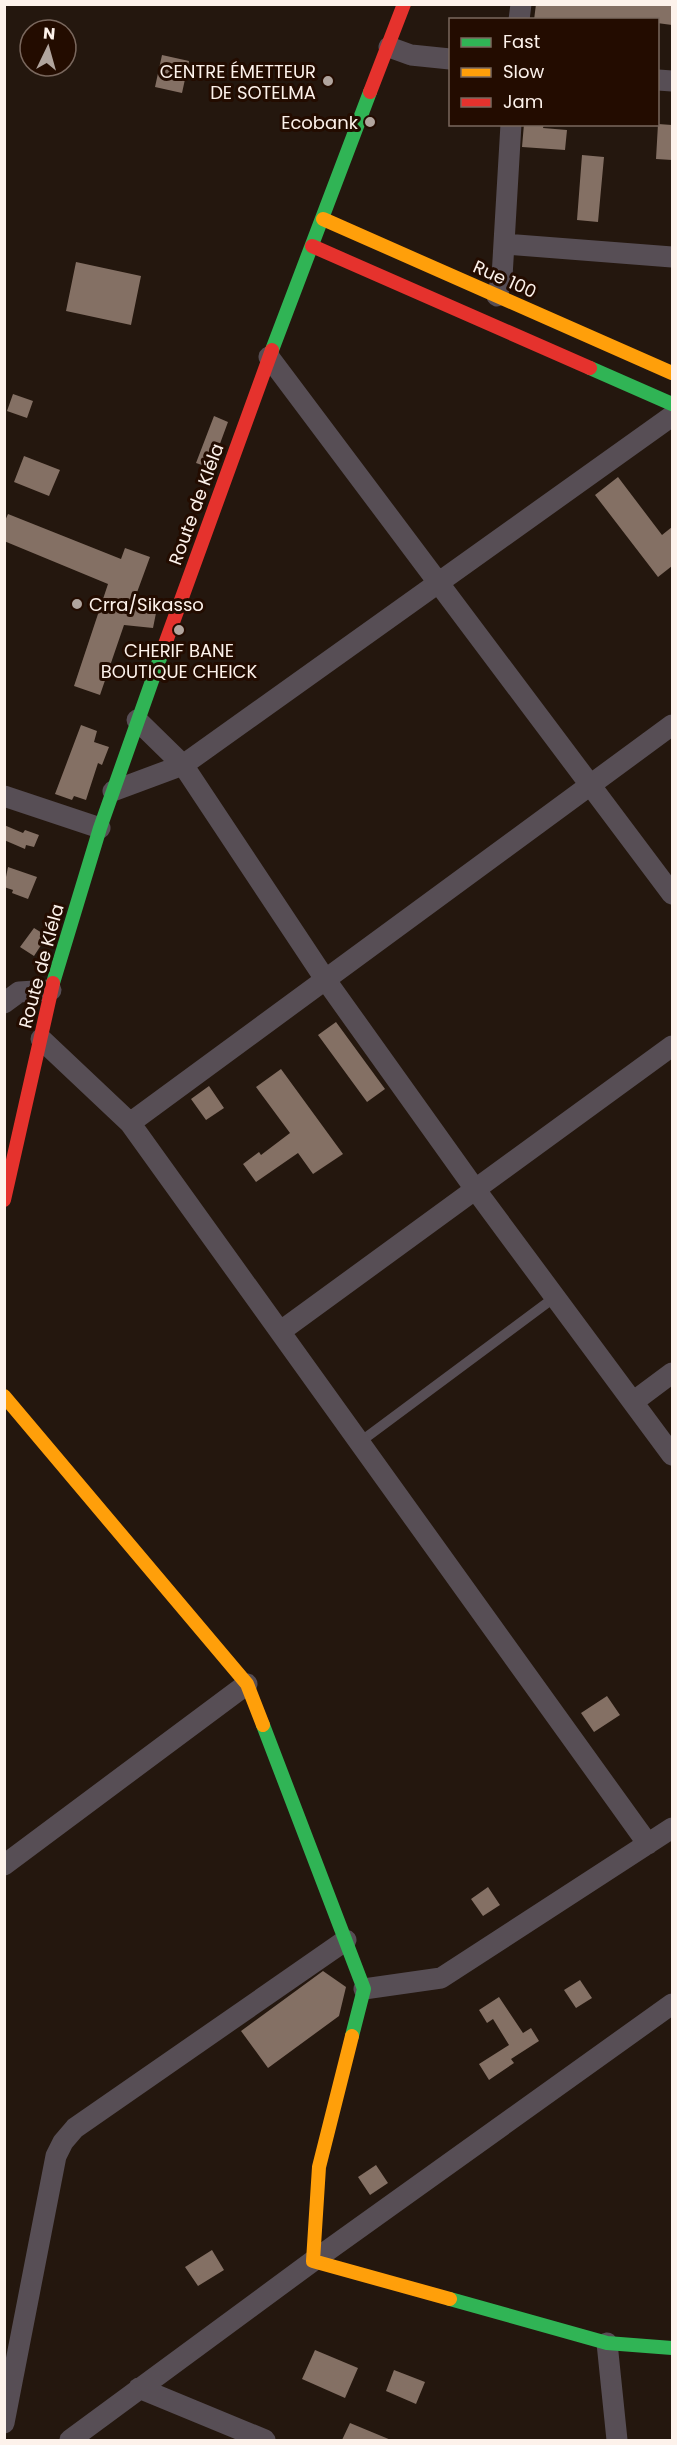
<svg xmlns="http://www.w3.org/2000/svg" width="677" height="2445" viewBox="0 0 677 2445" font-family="Poppins,sans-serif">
	<rect width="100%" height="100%" fill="#24170e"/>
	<path fill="#847064" d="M536,4H672V25L657,23V20H534Z
		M162,55L189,61L182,93L155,87Z
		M524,124H544L543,128L567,130L565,150L522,147Z
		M658,124L672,125V160L656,159Z
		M582,155L604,157L598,222L577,220Z
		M76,262L141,276L131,325L66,311Z
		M13,394L33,401L27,418L7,411Z
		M214,416L228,422L211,468L196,463Z
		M24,456L60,470L49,496L14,482Z
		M618,477L662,535L672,527V566L658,577L595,495Z
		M8,514L121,559L125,548L150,557L132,606L157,608L153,628L124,625L100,695L74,686L108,584L4,541V523Z
		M81,725L97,731L94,742L109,747L102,765L98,763L86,800L74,796L72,800L55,794Z
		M4,825L23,833L25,830L39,835L34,847L26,845L25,849L4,840Z
		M8,867L37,877L28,899L12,893L13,890L4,887Z
		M34,928L47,936L34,956L20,947Z
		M336,1022L385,1089L367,1102L318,1035Z
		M281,1069L343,1154L313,1174L298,1153L256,1182L243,1164L259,1152L261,1155L290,1133L256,1087Z
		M209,1086L224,1108L206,1120L191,1099Z
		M607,1696L620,1715L594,1732L581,1713Z
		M488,1887L500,1905L483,1916L471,1899Z
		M323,1971L346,1987L339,2016L268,2068L241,2031Z
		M580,1980L592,1998L576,2008L564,1990Z
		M499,1997L523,2033L531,2028L539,2041L511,2059L514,2063L489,2080L479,2064L509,2045L493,2019L487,2023L479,2010Z
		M376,2165L388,2183L370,2195L358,2177Z
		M212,2250L224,2270L198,2286L185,2267Z
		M315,2350L358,2368L345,2398L302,2379Z
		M394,2370L425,2382L416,2404L386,2391Z
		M350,2423L391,2440H342Z"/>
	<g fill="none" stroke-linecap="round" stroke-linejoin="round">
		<path stroke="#574e55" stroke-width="10" d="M360,1442L555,1297"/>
		<path stroke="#574e55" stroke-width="21" d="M519,20L521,4
			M389,47L411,55L450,59
			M658,80L672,81
			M504,244L672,257
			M497,296L502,277L511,124
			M269,357L672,894
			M137,720L183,765L325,979L475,1189L672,1455
			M113,791L183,765L672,416
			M4,796L100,828
			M4,1003L19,992L51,990
			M41,1039L130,1123L648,1844
			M130,1123L672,725
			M281,1331L672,1046
			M633,1402L672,1373
			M4,1865L247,1684
			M364,1989L441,1978L672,1828
			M607,2343L617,2440
			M139,2388L265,2440
			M4,2423L56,2156L63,2142L75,2128L346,1940
			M70,2440L313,2261L672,2004"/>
		<path stroke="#30b455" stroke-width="14" d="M272,350L370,92
			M590,368L672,404
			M53,983L100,828L164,647
			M263,1725L364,1989L352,2036
			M450,2299L607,2343L672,2348"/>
		<path stroke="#ff9f0a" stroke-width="14" d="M323,219L672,373
			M4,1396L247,1684L263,1725
			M352,2036L319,2167L313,2261L450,2299"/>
		<path stroke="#e5322d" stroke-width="14" d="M370,92L404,4
			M312,246L590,368
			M164,647L272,350
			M4,1200L53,983"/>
	</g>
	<g fill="#b1a59e" stroke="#230c00" stroke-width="2">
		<circle cx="328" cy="81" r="6"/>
		<circle cx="370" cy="122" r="6"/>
		<circle cx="77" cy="604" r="6"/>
		<circle cx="179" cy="630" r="6"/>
	</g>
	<g text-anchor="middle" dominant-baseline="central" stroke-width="6" stroke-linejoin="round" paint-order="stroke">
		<g font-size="18" fill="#fdf2eb" stroke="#230c00" text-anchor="end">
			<text x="316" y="71">CENTRE ÉMETTEUR<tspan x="316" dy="21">DE SOTELMA</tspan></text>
			<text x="358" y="122">Ecobank</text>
			<text x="89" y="604" text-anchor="start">Crra/Sikasso</text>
			<text x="179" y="650" text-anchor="middle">CHERIF BANE<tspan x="179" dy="21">BOUTIQUE CHEICK</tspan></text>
		</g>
		<g font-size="18" fill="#fdf2eb" stroke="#230c00">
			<text transform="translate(505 279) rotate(24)">Rue 100</text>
			<text transform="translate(196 504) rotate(-70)">Route de Kléla</text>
			<text transform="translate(41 966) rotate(-75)">Route de Kléla</text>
		</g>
	</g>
	<rect width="677" height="2445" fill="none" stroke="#fdf2eb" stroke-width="12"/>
	<rect x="449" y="18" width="210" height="108" fill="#230c00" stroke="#7a685e" stroke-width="1.5"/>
	<rect x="461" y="38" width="30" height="9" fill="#30b455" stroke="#7a685e" stroke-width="1.5"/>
	<text x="503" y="48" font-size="18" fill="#fdf2eb">Fast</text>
	<rect x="461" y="68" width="30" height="9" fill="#ff9f0a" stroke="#7a685e" stroke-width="1.5"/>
	<text x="503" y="78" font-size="18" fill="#fdf2eb">Slow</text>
	<rect x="461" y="98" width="30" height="9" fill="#e5322d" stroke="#7a685e" stroke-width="1.5"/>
	<text x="503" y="108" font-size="18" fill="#fdf2eb">Jam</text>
	<g transform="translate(48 48) rotate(5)"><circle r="28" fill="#230c00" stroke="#7a685e" stroke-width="1.5"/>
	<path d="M0-4.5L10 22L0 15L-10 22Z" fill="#b1a59e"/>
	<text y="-9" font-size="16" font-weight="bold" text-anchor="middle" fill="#fdf2eb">N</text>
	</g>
</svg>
